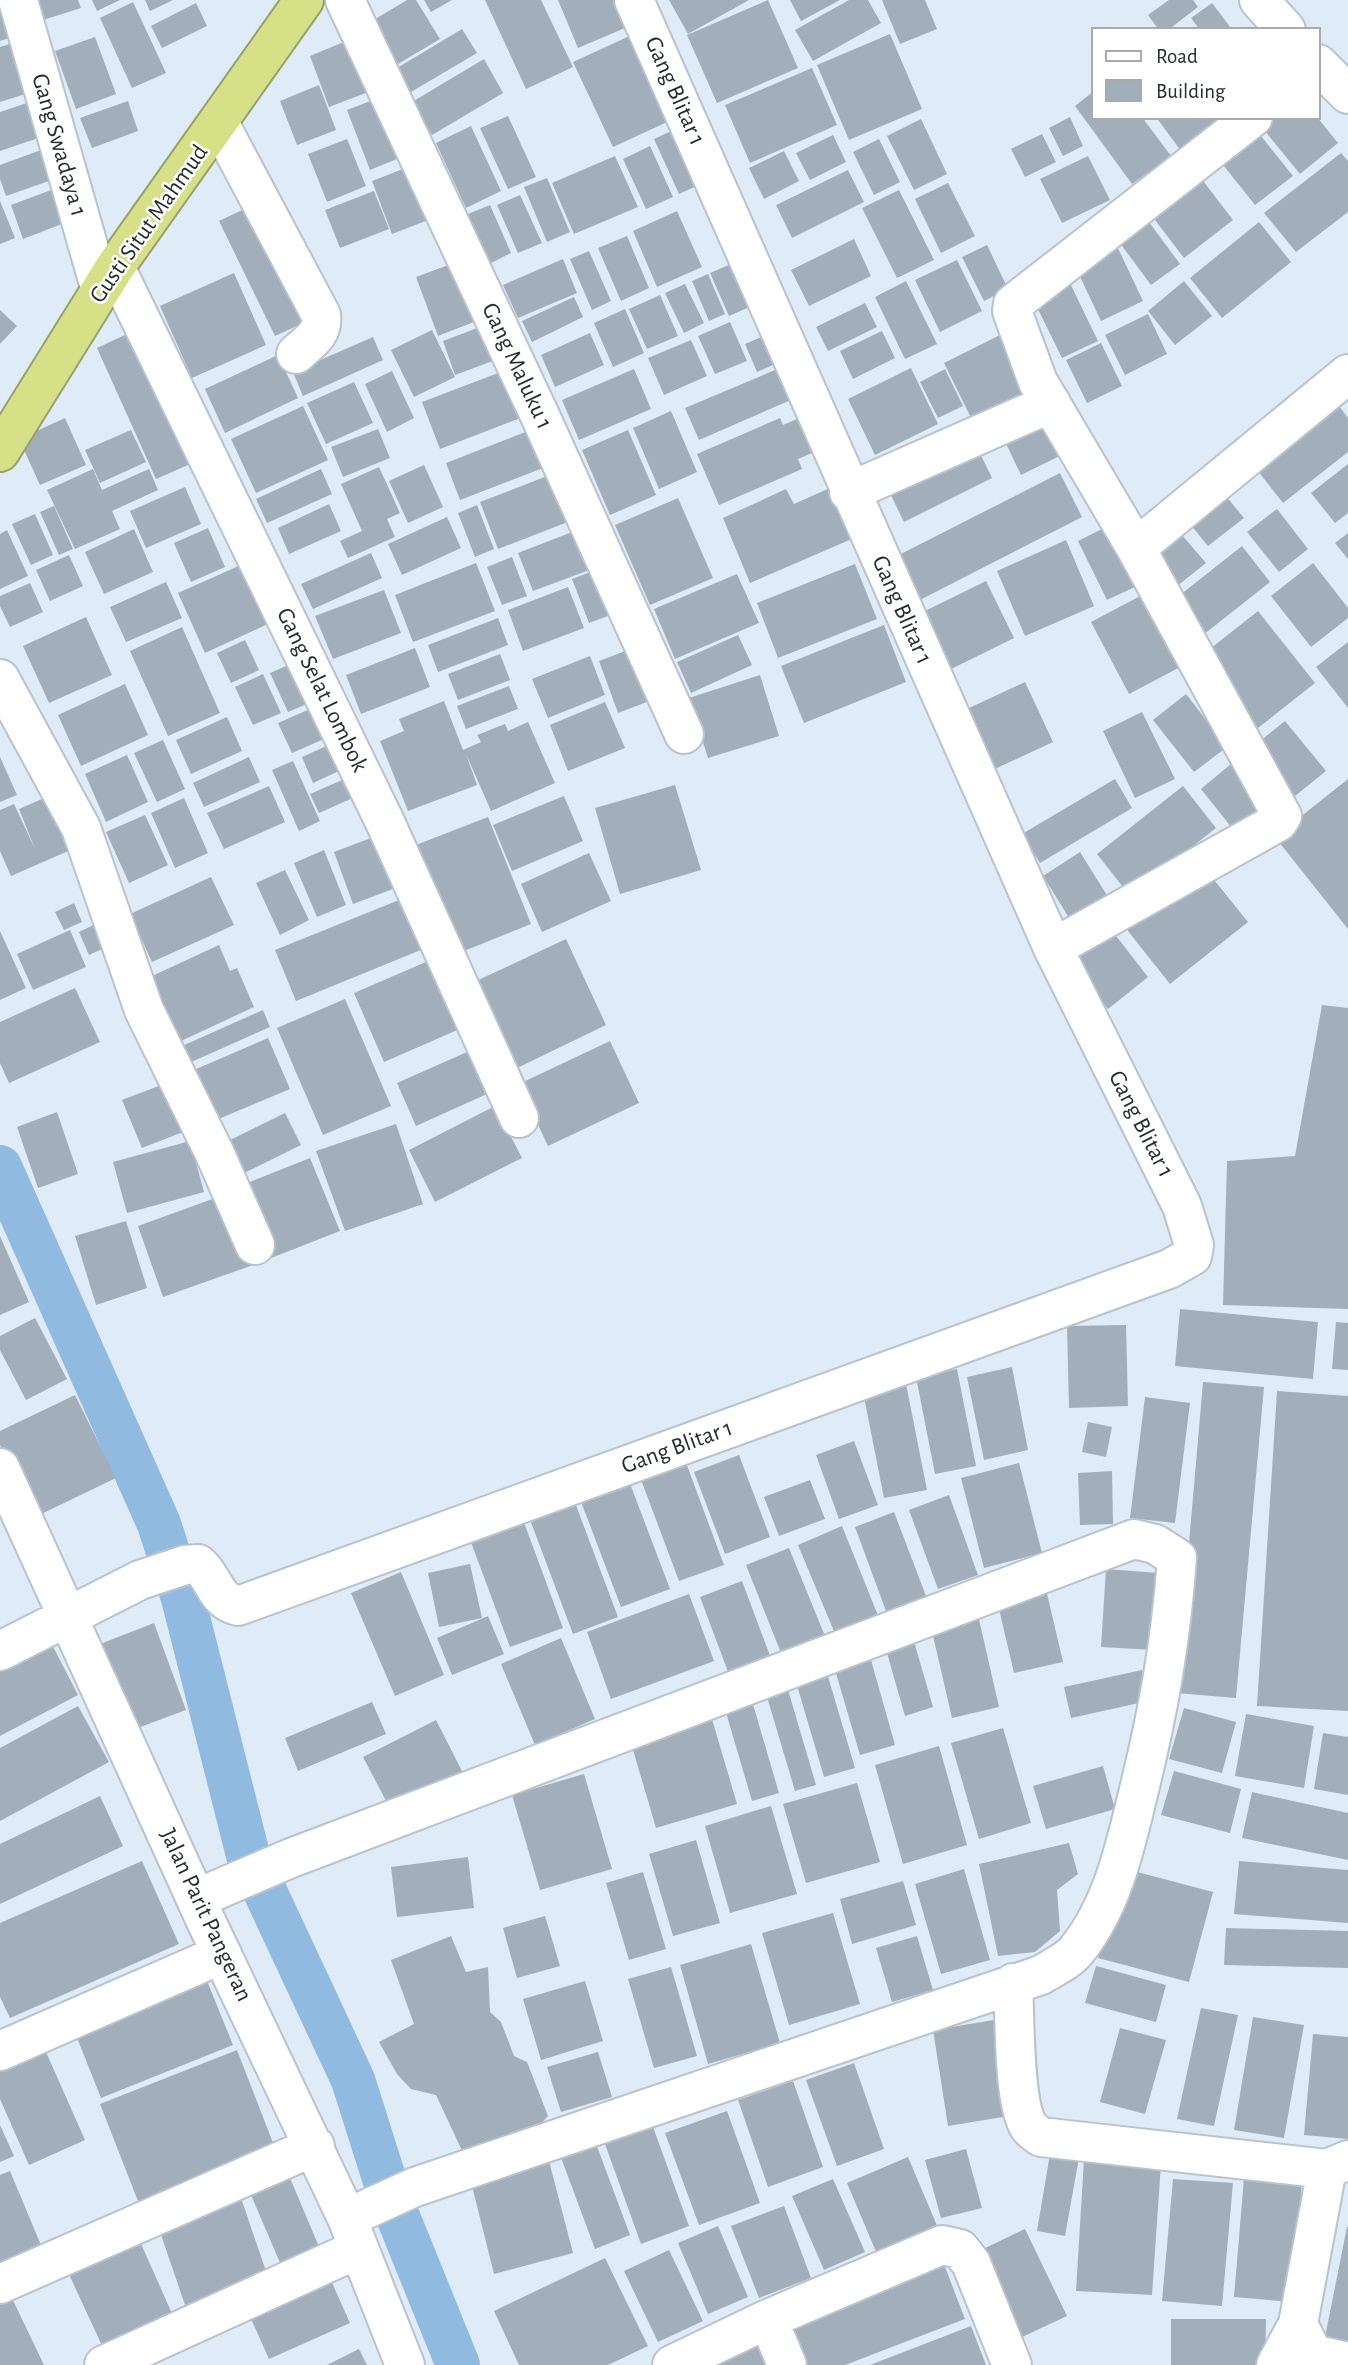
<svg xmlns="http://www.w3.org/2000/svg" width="1348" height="2365" viewBox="0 0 1348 2365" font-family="'Alegreya Sans',sans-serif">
	<rect width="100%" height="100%" fill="#dfecf8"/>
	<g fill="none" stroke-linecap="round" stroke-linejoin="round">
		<path stroke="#91bae1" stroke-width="44" d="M0,1167L159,1524L183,1598L248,1855L353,2080L390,2197L458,2365"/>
	</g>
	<path fill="#a2aeba" d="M36,0H78L81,8L43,20Z
		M92,0H120L97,11Z
		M145,0H173L150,11Z
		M407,0H416L440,39L398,64L372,21Z
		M424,0H452L431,12Z
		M485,0H541L573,67L526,89Z
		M558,0H622L632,25L578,48Z
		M669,0H749L688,34Z
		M768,0L798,68L717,103L687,35Z
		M790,0H840L801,21Z
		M849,0H868L881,23L813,61L795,30Z
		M882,0H925L937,29L900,44Z
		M1169,0H1193L1198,7L1168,30H1159L1148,15Z
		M133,2L166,73L132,88L100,18Z
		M0,3L25,33L0,41Z
		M196,3L207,26L162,48L151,26Z
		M1212,3L1231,28L1228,30H1200L1191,18Z
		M462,29L477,53L411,92L397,68Z
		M636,33L676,118L613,147L573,62Z
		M890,34L922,109L849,140L817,65Z
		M95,37L116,94L76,109L55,51Z
		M351,39L371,91L329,107L310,56Z
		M23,40L38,90L0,102V47Z
		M484,59L503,93L432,135L412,102Z
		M812,68L837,125L750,163L725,105Z
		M319,85L336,130L297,145L280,101Z
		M1094,91V117H1142L1171,156L1132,184L1075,106Z
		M386,95L409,154L370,170L347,110Z
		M39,99L50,134L0,151V112Z
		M128,101L138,131L92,148L80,118Z
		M508,116L536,177L508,189L480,128Z
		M1070,117L1083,146L1063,156L1049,128Z
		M1156,117H1228L1181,151Z
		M1270,117H1317L1338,143L1300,174L1260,125Z
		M921,119L947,174L914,190L887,136Z
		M471,126L501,191L466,208L436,143Z
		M1253,126L1293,176L1255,205L1216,156Z
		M678,128L703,183L679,194L654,139Z
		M1042,134L1056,162L1025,177L1011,149Z
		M833,135L846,162L810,180L796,153Z
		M347,139L366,186L327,202L308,154Z
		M879,139L900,182L874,195L853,152Z
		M52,146L63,176L6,196L0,179V165Z
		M650,146L673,197L646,209L623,159Z
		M784,151L799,181L764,199L749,168Z
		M1341,153L1348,161V212L1296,252L1264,213Z
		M615,156L638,207L574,234L552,183Z
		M1088,156L1110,200L1062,223L1040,179Z
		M416,164L436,217L392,234L372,181Z
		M848,170L864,202L792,238L776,205Z
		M1197,173L1233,220L1184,258L1149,212Z
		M547,178L570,232L547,242L524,187Z
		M948,183L975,236L941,253L915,199Z
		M54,189L67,222L23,239L11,205Z
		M899,190L934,260L897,278L862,208Z
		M374,191L389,229L340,248L325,210Z
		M520,195L542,243L518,253L497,205Z
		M0,201L15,238L0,244Z
		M259,202L314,318L275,336L219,221Z
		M490,205L511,253L489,264L468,214Z
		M677,211L702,267L657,287L633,231Z
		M1143,214L1180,264L1151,285L1114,235Z
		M1259,222L1291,262L1222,318L1190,278Z
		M627,236L649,288L621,301L598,248Z
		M854,239L871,276L809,306L791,270Z
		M1116,244L1143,301L1101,321L1074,264Z
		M987,245L1008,289L984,301L962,257Z
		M589,251L611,301L592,310L570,259Z
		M563,259L577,293L518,318L503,285Z
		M743,259L761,302L729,316L710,273Z
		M462,260L484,318L438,336L416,277Z
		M957,260L982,311L940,332L915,280Z
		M234,273L266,345L192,378L160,306Z
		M708,274L725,314L709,321L692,281Z
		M1066,275L1098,341L1062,358L1030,293Z
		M906,281L937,344L905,359L875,297Z
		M1184,281L1212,316L1175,345L1148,311Z
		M685,284L704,323L684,333L665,293Z
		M660,295L678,336L647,349L629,309Z
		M574,297L583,317L532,342L522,321Z
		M865,303L877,327L828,351L816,327Z
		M625,309L644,353L613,367L594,323Z
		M0,310L17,326L0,344Z
		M1148,314L1167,354L1125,375L1105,335Z
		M493,322L506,356L455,375L443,341Z
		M730,322L747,361L715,374L698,336Z
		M144,326L204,458L156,479L97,348Z
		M432,330L455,377L414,397L391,350Z
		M775,331L787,359L757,372L745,344Z
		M882,331L895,358L853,379L840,351Z
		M1006,332L1027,375L1017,380L1028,403L976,428L944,363Z
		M590,333L604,365L555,387L541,355Z
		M373,337L383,360L303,396L293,372Z
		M691,340L707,376L664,395L648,358Z
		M1101,343L1122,386L1087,403L1066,360Z
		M278,355L298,398L225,433L205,389Z
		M787,365L800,396L699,440L685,408Z
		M514,367L531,414L440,449L422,402Z
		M911,368L938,424L875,455L848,399Z
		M634,369L651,409L579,440L562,400Z
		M945,369L963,406L938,418L920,382Z
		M392,371L414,418L387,432L365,384Z
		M354,382L373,423L326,444L307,403Z
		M1336,402L1348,418V452L1283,503L1254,466Z
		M303,406L328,460L256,493L231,439Z
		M1051,406L1072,450L1021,475L1000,431Z
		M671,411L697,472L659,489L633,428Z
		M65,418L86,465L40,485L19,439Z
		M780,418L783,425L797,419L812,453L798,459L802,469L719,505L697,454Z
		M541,426L556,463L460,500L446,463Z
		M378,429L390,458L343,477L331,447Z
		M131,430L146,462L100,483L85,450Z
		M628,430L656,495L610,515L582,450Z
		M973,439L992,478L904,522L885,483Z
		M1348,464V513L1335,523L1311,493Z
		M424,465L443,507L408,523L389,481Z
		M379,467L400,513L387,519L395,537L348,558L340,541L362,531L341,484Z
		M93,469L102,490L149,469L158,490L112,511L120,529L75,549L47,490Z
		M321,469L332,494L267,523L256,499Z
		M560,471L578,518L498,549L480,502Z
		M1060,473L1082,517L918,601L895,557Z
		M839,484L861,535L750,583L723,518L786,489L794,504Z
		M185,487L201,524L146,548L130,511Z
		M1226,496L1244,518L1208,546L1190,524Z
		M678,498L713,578L650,605L615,525Z
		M329,504L341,531L289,554L278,528Z
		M477,505L494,549L475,557L458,513Z
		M54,506L73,549L59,555L40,512Z
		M1277,509L1308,549L1279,572L1247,532Z
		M35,514L53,555L31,565L12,524Z
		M447,517L461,548L402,575L388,544Z
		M1110,525L1139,585L1107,600L1078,541Z
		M585,527L600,566L533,591L518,553Z
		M208,528L225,567L191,582L174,543Z
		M134,529L153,572L104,594L85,552Z
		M7,530L28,576L0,589V534Z
		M1348,533V559L1335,543Z
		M1182,535L1206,563L1177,586L1154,557Z
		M1066,540L1094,606L1025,636L997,571Z
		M1242,546L1270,582L1203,635L1175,599Z
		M371,553L382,578L313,609L301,584Z
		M69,555L83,586L50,601L36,570Z
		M512,557L527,596L502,605L487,567Z
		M252,560L279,619L205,653L178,593Z
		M476,563L495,611L413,642L395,595Z
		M1313,563L1348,608V618L1311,647L1271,596Z
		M855,564L877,619L778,658L757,603Z
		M596,570L613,614L589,623L572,579Z
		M737,574L759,623L675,659L654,609Z
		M986,581L1014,638L941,674L913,617Z
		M166,582L182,618L126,642L110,607Z
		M30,583L43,612L10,627L0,606V596Z
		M568,587L584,628L523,651L508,610Z
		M384,590L401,633L333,659L315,616Z
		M1146,593L1184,665L1129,694L1091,622Z
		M1258,611L1315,683L1258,728L1201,656Z
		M86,617L112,675L49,703L23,646Z
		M498,618L508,645L438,672L428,645Z
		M884,625L906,682L804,723L781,666Z
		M182,627L220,713L168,736L130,651Z
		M738,635L752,665L691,693L677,662Z
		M245,640L259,670L231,683L217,653Z
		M1348,642V708L1316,667Z
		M641,645L660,697L618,713L599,661Z
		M415,648L430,687L361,714L346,675Z
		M500,654L510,680L458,700L448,674Z
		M590,656L605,695L548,718L532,679Z
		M305,658L323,697L288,712L270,673Z
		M263,674L281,713L253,725L235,687Z
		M760,675L779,736L708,758L689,698Z
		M1025,682L1053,742L982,775L954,715Z
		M125,684L148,735L81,766L58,715Z
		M509,686L518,709L466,729L457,706Z
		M1186,694L1227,747L1194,772L1153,720Z
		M444,701L463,750L481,742L477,735L505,724L508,731L528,722L555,783L491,811L466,754L477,785L408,811L380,741L404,731L399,719Z
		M326,702L340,732L292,753L278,723Z
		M605,702L625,748L568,771L550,725Z
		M1142,712L1175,779L1135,798L1103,731Z
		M227,717L242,751L191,774L176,740Z
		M1285,721L1326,771L1295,796L1255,745Z
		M342,739L354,764L313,783L302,757Z
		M163,740L185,789L157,802L134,753Z
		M127,755L148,802L106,822L85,774Z
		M0,757L17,795L0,802Z
		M249,757L260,782L204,807L193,783Z
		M1237,759L1273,803L1236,833L1201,789Z
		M293,761L320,821L299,831L272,770Z
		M358,773L366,792L319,813L310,794Z
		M1115,779L1132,808L1040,863L1022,834Z
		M1348,779V929L1275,837Z
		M675,785L701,870L620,894L595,808Z
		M269,786L285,822L224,849L207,813Z
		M1183,786L1216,828L1130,896L1097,854Z
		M58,792L82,845L11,876L0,851V810L14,804L35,849L19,809Z
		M564,796L583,841L512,871L493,825Z
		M184,798L208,853L175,868L151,813Z
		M145,815L168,865L129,883L106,832Z
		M488,817L531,924L459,953L416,845Z
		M379,835L398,887L353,904L334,852Z
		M324,850L346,905L317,917L294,863Z
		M1080,852L1108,897L1071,921L1043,876Z
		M589,853L611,901L542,932L521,884Z
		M1202,865L1248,922L1170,984L1124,926Z
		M285,870L309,920L280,935L256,883Z
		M211,877L234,925L152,962L130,914Z
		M404,898L423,949L296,1001L275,950Z
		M74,903L82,922L64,930L55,912Z
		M104,920L115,943L89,955L79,932Z
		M1106,923L1148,977L1108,1009L1065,955Z
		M70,930L86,967L33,990L17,954Z
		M0,931L26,988L0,1000Z
		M566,939L606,1025L513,1070L472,983Z
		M219,945L230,971L237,968L254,1007L166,1048L137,983Z
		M433,959L462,1028L384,1062L354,993Z
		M75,988L100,1042L9,1083L0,1063V1022Z
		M345,999L391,1106L323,1135L277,1028Z
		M1322,1005L1348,1008V1309L1223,1305L1227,1161L1295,1156Z
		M263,1010L270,1027L180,1067L173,1050Z
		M268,1038L290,1089L209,1123L187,1073Z
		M610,1041L639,1103L548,1146L519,1084Z
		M467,1052L487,1094L416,1126L397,1083Z
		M169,1082L188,1130L142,1148L122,1100Z
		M495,1106L522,1158L435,1202L409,1150Z
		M57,1112L78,1174L38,1188L17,1127Z
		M285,1113L301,1145L234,1178L218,1146Z
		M396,1124L423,1204L345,1231L316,1151Z
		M190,1141L204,1192L127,1213L113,1162Z
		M310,1158L340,1231L266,1260L237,1187Z
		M229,1193L253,1265L163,1297L138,1226Z
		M126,1221L147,1288L96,1305L75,1236Z
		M0,1236L29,1302L0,1315Z
		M1180,1309L1318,1322L1313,1379L1175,1366Z
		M35,1318L67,1379L26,1400L0,1350V1336Z
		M1336,1322L1348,1323V1370L1332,1369Z
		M1126,1325L1128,1406L1069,1408L1067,1326Z
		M1012,1367L1028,1450L984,1460L967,1377Z
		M957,1369L976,1466L935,1474L916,1377Z
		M1203,1382L1264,1387L1236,1698L1176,1693Z
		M906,1384L927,1490L884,1498L863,1392Z
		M1277,1391L1348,1396V1711L1257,1706Z
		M75,1395L116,1478L35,1517L0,1445V1431Z
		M1145,1397L1190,1403L1175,1523L1130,1518Z
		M1088,1422L1112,1427L1106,1457L1082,1452Z
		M854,1441L878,1505L839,1519L816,1455Z
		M739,1455L770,1537L725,1554L694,1472Z
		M685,1460L724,1565L679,1581L640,1477Z
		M1019,1463L1042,1553L984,1568L961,1478Z
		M1112,1471L1113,1524L1080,1525L1078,1473Z
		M810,1480L825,1519L779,1536L764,1497Z
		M629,1481L670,1589L621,1607L580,1499Z
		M949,1495L978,1575L938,1589L909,1510Z
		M574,1500L618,1617L573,1634L529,1517Z
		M894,1512L926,1596L886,1611L855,1527Z
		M522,1517L563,1628L510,1647L469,1537Z
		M842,1526L879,1618L836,1636L798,1545Z
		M789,1548L827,1641L783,1658L746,1565Z
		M470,1564L482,1618L439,1627L428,1573Z
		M1106,1569L1159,1573L1154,1650L1101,1647Z
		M401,1572L444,1675L395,1696L351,1593Z
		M742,1581L772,1661L730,1677L700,1597Z
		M1045,1585L1063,1662L1014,1673L996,1596Z
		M689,1594L714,1661L611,1699L587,1632Z
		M978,1615L999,1707L952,1718L931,1627Z
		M488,1616L504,1654L452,1675L437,1638Z
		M154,1623L186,1710L127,1732L95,1646Z
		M47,1635L78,1695L0,1736V1660Z
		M561,1638L595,1719L535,1745L501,1664Z
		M913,1638L933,1707L905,1716L885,1646Z
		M869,1653L895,1745L860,1755L833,1663Z
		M1142,1670L1148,1701L1071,1718L1064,1687Z
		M827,1673L855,1768L824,1777L796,1682Z
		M786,1683L816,1785L795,1791L765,1690Z
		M752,1701L779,1793L752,1801L725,1709Z
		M372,1702L386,1734L298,1771L285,1738Z
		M78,1706L109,1762L0,1821V1748Z
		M1184,1708L1236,1722L1222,1773L1169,1759Z
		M1246,1714L1314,1726L1304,1788L1235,1776Z
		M712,1719L737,1804L656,1828L631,1743Z
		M436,1720L464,1775L392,1812L363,1757Z
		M1003,1728L1031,1823L979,1839L951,1743Z
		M1323,1733L1348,1737V1795L1314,1789Z
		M939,1746L967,1845L903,1864L875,1765Z
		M1103,1766L1115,1809L1046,1829L1033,1786Z
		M1174,1771L1241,1789L1230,1833L1161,1815Z
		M584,1774L612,1869L540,1890L512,1795Z
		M857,1783L880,1862L806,1883L783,1804Z
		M1252,1792L1348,1813V1860L1242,1838Z
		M100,1796L123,1846L0,1904V1844Z
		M771,1806L797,1894L730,1913L705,1826Z
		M696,1840L720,1923L673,1936L649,1854Z
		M1069,1843L1078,1874L1057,1890L1060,1931L1035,1952L998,1956L979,1864Z
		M468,1857L474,1908L397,1917L391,1867Z
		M142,1861L179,1944L10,2018L0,1997V1923Z
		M1239,1861L1348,1870V1923L1234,1914Z
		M1122,1868L1213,1892L1189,1982L1098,1958Z
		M964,1869L990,1960L941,1974L915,1884Z
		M643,1872L666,1949L629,1960L606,1883Z
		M903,1881L916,1925L852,1944L840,1899Z
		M833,1913L860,2004L789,2025L762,1933Z
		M545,1916L560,1966L517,1978L503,1928Z
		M1226,1928L1348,1931V1968L1224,1965Z
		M451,1936L466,1972L488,1967L490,2012L501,2022L514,2056L527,2062L548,2116L537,2128L465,2157L436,2095L411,2089L397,2074L379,2042L414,2024L391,1960Z
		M917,1936L933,1990L892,2002L876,1948Z
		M751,1944L780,2043L708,2064L680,1965Z
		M1096,1966L1166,1985L1156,2022L1085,2003Z
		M671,1967L697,2056L654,2068L628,1979Z
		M203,1971L233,2045L101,2098L72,2025Z
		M585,1981L603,2041L541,2060L523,1999Z
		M1201,2008L1238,2015L1214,2126L1177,2119Z
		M1253,2017L1304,2025L1284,2138L1234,2130Z
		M1000,2019L1015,2115L948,2126L933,2030Z
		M1120,2028L1166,2040L1145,2114L1100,2102Z
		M1313,2034L1348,2037V2139L1304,2135Z
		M42,2043L85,2140L29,2165L0,2099V2062Z
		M237,2050L275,2148L138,2201L100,2104Z
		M598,2052L612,2097L561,2112L547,2067Z
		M854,2063L884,2149L837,2166L806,2080Z
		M793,2081L823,2167L768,2187L738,2100Z
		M727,2111L760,2203L699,2225L665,2133Z
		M0,2125L14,2156L0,2162Z
		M653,2127L689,2226L641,2244L605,2144Z
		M595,2141L630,2235L595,2249L560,2155Z
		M1051,2148L1080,2152L1065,2236L1037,2231Z
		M966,2149L982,2208L941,2218L925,2160Z
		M908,2157L938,2228L877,2254L847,2183Z
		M1084,2159L1161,2164L1152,2295L1076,2291Z
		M549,2161L573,2253L494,2274L471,2182Z
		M10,2171L43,2250L0,2268V2175Z
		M287,2171L320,2249L281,2265L248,2188Z
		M1244,2178L1302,2183L1291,2302L1234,2297Z
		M833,2179L865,2252L824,2270L792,2196Z
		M1173,2179L1233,2183L1222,2306L1162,2301Z
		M241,2198L268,2277L185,2305L158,2226Z
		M784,2206L811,2278L759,2298L731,2226Z
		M718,2226L748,2297L708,2314L678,2243Z
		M1347,2227H1348V2347L1324,2342Z
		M1025,2229L1067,2316L1020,2338L979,2251Z
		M138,2237L174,2318L104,2350L67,2270Z
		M669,2250L703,2321L658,2342L624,2271Z
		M605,2258L648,2346L608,2365H519L494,2311Z
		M942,2259L965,2319L845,2365H806L788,2318Z
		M329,2276L350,2323L269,2359L248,2312Z
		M10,2294L44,2365H0V2299Z
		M1171,2319H1266L1265,2365H1171Z
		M971,2326L986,2365H870Z
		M764,2343L773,2365H708Z
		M359,2349L367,2365H327Z"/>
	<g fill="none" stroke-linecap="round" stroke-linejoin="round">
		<g stroke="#b7c3cf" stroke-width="42">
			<path id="minor" d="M18,0L101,291
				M345,0L541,418L684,734
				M1259,0L1286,30
				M1318,64L1348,94
				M219,123L321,315C324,334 309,342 296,354
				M115,267L384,820L519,1118
				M849,492L1051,403
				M1136,548L1348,374
				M0,679L81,828L144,1010L215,1154L255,1245
				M1053,948L1278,822L1282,816L1136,548L1038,382L1012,311L1013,304L1253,117
				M0,1468L205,1919L347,2218L405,2365
				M0,1651L140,1580L185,1565L198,1564C215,1578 214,1600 238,1606L1169,1269L1192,1256L1194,1245L1182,1206L1053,948L634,0
				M198,1898L291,1858L1134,1539L1155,1544L1177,1558C1171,1642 1158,1713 1138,1794C1125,1848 1112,1907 1076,1951C1068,1961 1052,1968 1041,1975L415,2187L347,2218
				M1013,1983C1015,2015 1013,2103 1029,2127C1032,2131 1037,2134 1041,2137L1327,2169L1348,2160
				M0,2051L222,1954
				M1327,2169L1298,2324L1313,2354L1348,2362
				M0,2284L315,2146
				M768,2319L787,2365
				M104,2365L358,2249
				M672,2365L768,2319L942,2245L960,2249L971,2263L1012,2365
				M1276,2365L1298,2324"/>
		</g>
		<g stroke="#98a169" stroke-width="42">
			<path id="highway" d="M0,452L115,267L304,0"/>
		</g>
		<use href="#minor" stroke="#fff" stroke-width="38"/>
		<use href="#highway" stroke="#d6e087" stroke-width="38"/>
	</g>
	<g text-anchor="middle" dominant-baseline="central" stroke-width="5" stroke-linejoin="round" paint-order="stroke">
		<g font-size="24" fill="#262b30" stroke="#fff">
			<text transform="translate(675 91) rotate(66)">Gang Blitar 1</text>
			<text transform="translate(59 145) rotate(74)">Gang Swadaya 1</text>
			<text transform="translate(149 224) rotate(-55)">Gusti Situt Mahmud</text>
			<text transform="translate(517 366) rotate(65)">Gang Maluku 1</text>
			<text transform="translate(902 610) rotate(66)">Gang Blitar 1</text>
			<text transform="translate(322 690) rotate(64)">Gang Selat Lombok</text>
			<text transform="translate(1141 1124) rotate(63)">Gang Blitar 1</text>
			<text transform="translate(677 1447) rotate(-20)">Gang Blitar 1</text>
			<text transform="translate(206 1915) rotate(65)">Jalan Parit Pangeran</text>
		</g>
	</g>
	<rect x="1092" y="28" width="228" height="91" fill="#ffffff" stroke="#a8aaac" stroke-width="2"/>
	<rect x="1106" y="51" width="35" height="10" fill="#ffffff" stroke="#a8aaac" stroke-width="2"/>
	<text x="1156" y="63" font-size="21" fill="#262b30">Road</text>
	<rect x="1106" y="80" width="35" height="21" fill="#a2aeba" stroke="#a8aaac" stroke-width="2"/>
	<text x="1156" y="98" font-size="21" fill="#262b30">Building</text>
</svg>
